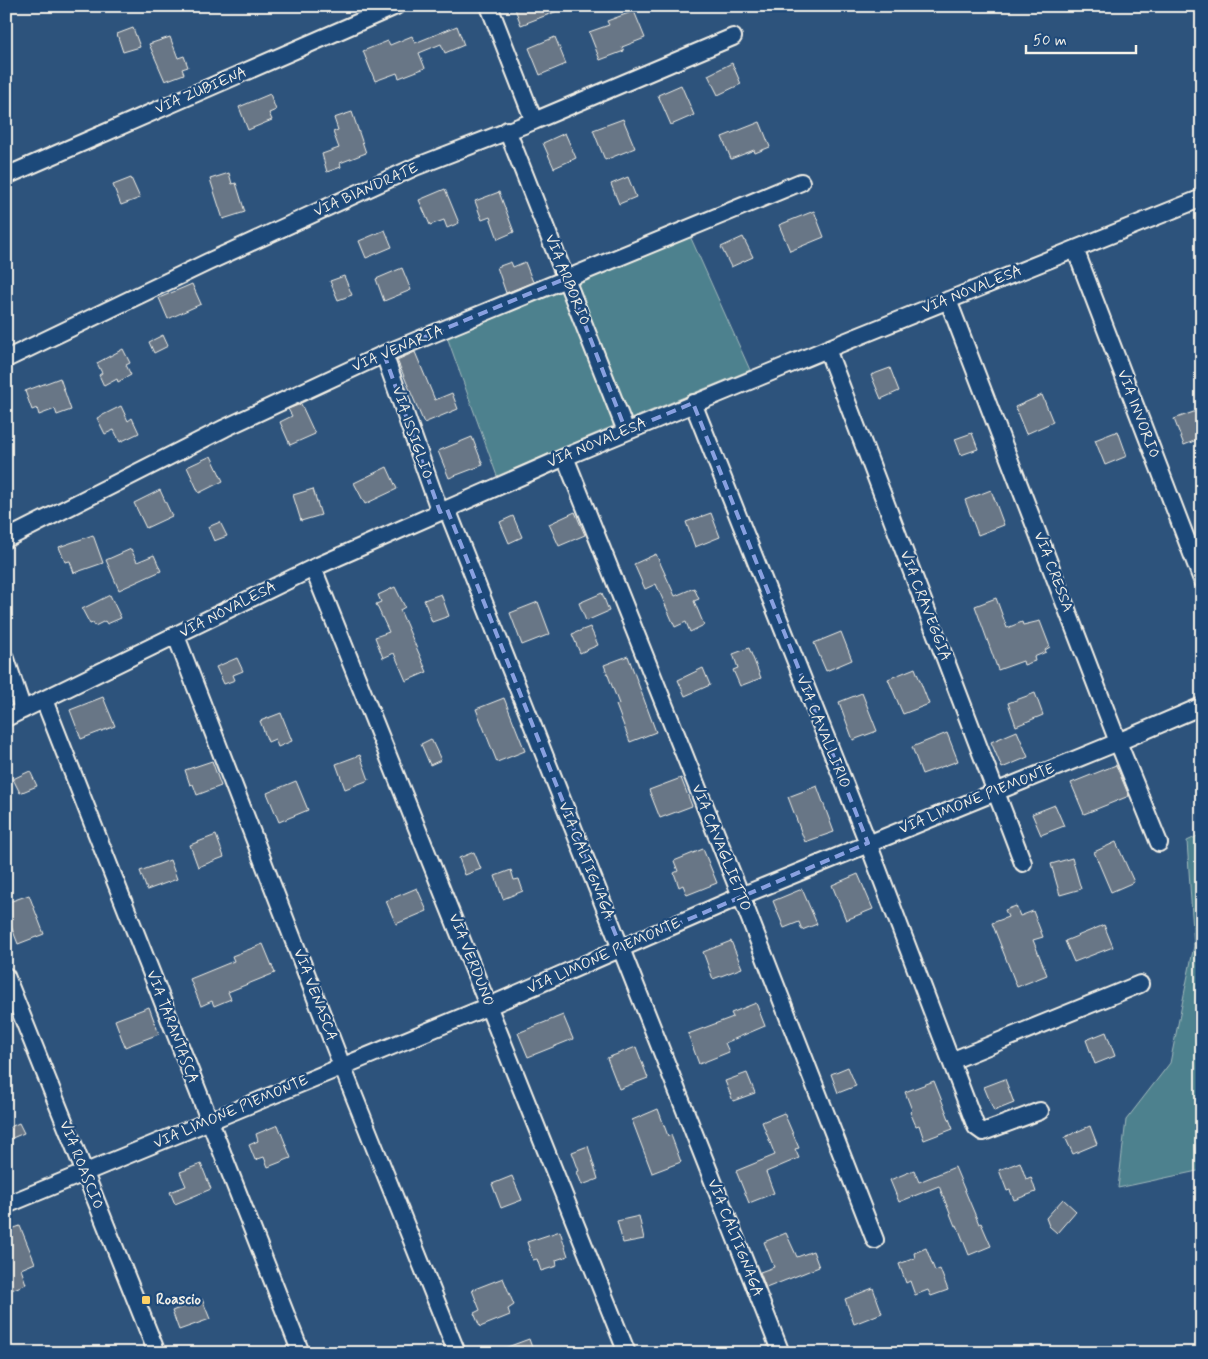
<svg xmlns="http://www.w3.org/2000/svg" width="1208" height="1359" viewBox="0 0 1208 1359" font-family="Mynerve,sans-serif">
	<rect width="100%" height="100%" fill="#2d537c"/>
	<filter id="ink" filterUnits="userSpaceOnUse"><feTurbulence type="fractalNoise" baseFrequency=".02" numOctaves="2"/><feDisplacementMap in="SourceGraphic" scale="10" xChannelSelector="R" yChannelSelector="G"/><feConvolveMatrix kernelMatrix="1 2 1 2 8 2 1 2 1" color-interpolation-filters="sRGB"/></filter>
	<g filter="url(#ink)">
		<path fill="#4e818e" stroke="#a1b9bb" d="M690,236L750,370L628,420L576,281Z
			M564,289L613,419V426L497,476L446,334Z
			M1202,834V1170L1118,1188L1126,1120L1170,1063L1194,946L1187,841Z"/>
		<path fill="#677686" stroke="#f4f1e8" d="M514,6H568V7L521,25Z
			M634,11L645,38L622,47L624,51L600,60L589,32L609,25L607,21Z
			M457,26L464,45L445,53L441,44L419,53L425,68L399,78L397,73L375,81L363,51L388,41L390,45L412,36L415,43Z
			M133,28L140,47L123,52L117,34Z
			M170,37L178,58L184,56L188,67L182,69L184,74L165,81L149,44Z
			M555,37L566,64L540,75L529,48Z
			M732,63L741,84L718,95L708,75Z
			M681,85L694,115L671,125L658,95Z
			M270,94L276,110L269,113L272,120L248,130L239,107Z
			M352,112L366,153L340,163L341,167L327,172L322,154L339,148L333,132L338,130L334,118Z
			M623,119L635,148L605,160L593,130Z
			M760,122L770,147L755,153L754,150L731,159L722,137Z
			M565,133L576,158L554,168L543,143Z
			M229,173L232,184L236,183L245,212L223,219L210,179Z
			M628,177L636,197L619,204L611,184Z
			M131,178L140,198L121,205L113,185Z
			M445,189L459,223L447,228L444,220L430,225L419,200Z
			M499,192L514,232L498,239L490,217L482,220L475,201Z
			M814,211L824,237L790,251L779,225Z
			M385,230L392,247L366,258L359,241Z
			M743,237L753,257L731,267L721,247Z
			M511,262L513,267L525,262L533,282L506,293L497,267Z
			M402,268L411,290L384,301L376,279Z
			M344,276L352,295L338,300L330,281Z
			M192,284L201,304L168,319L159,298Z
			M163,335L168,346L154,353L149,342Z
			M123,349L130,363L126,365L131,375L118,382L117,379L104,386L99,375L102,373L97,363Z
			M415,352L435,400L452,393L458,409L424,423L397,360Z
			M890,368L899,391L881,399L871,375Z
			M60,378L71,410L57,415L55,409L39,415L37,408L32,410L25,391Z
			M1042,395L1053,422L1026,434L1015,407Z
			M301,404L315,434L290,445L280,422L292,416L288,409Z
			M121,406L128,421L132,418L139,433L120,442L114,430L105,434L97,418Z
			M1202,409V438L1184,445L1174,419Z
			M1118,431L1127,456L1105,465L1095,440Z
			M972,433L978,449L961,455L955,439Z
			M472,437L483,465L449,478L438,451Z
			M211,456L223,481L199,493L187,467Z
			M387,467L397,489L365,504L354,483Z
			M313,489L321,515L301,521L293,495Z
			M160,490L172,516L146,528L134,503Z
			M991,490L1004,525L978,535L965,500Z
			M575,512L585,535L559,546L549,524Z
			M711,513L720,537L695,547L686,522Z
			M513,516L522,537L509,543L500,522Z
			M220,522L227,536L214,541L208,527Z
			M93,535L103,563L74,573L70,561L65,562L59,547Z
			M131,549L137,562L154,555L161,571L119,590L106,560Z
			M656,554L675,596L694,588L699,599L694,601L704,625L690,632L686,622L675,627L656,584L645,589L634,564Z
			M395,587L405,607L400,610L427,672L406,681L394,653L383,658L375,637L389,632L376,604L381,602L378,595Z
			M602,593L609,611L586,621L579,603Z
			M441,594L449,616L432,622L424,600Z
			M110,595L121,618L107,624L105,621L95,626L93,623L90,624L82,609Z
			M996,598L1007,628L1022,622L1023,625L1040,621L1050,647L1045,650L1046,652L1034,657L1035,661L1024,665L1023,661L998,670L975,606Z
			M538,602L550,634L522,645L510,613Z
			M590,627L598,645L580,653L572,634Z
			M841,632L852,660L826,671L814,643Z
			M749,648L761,678L740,686L733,670L738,668L733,654Z
			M628,656L656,732L630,742L616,705L619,704L604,665Z
			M237,658L243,671L233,675L235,680L224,684L216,667Z
			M703,668L710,685L685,696L678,680Z
			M915,668L929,704L903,714L888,679Z
			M862,693L877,731L853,740L839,702Z
			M1035,693L1043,715L1016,726L1008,703Z
			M103,697L115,726L81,739L70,710Z
			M504,698L525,751L497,762L476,709Z
			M281,713L292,741L278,747L275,739L268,742L260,721Z
			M1017,731L1028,757L1002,768L991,742Z
			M947,733L958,761L922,774L912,747Z
			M431,739L441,760L430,765L421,744Z
			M360,755L369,780L345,789L336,764Z
			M212,761L221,786L197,795L193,784L190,785L185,770Z
			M1116,765L1129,796L1084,814L1071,783Z
			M30,771L37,786L20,793L13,779Z
			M681,778L692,806L660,818L649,790Z
			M296,781L308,810L279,822L267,793Z
			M817,786L834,832L805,842L788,797Z
			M1055,805L1064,826L1041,835L1032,814Z
			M216,835L224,857L198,867L190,845Z
			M1116,842L1134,882L1111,892L1094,852Z
			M703,849L717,883L687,895L683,885L679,887L674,873L678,871L674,861Z
			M474,852L481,869L465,875L459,858Z
			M1072,858L1081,889L1060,895L1051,864Z
			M170,860L177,879L147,890L140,871Z
			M511,870L514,880L519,879L523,891L503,899L495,876Z
			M858,874L873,909L846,920L832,885Z
			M417,888L427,911L396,924L386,901Z
			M802,889L817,924L802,930L799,922L784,928L773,901Z
			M29,895L44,934L18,944L6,913V903Z
			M1016,906L1020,916L1033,911L1043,937L1033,940L1047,975L1017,987L992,923L1008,917L1005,910Z
			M1104,925L1113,947L1074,962L1065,941Z
			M731,941L742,968L713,979L703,952Z
			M263,944L275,973L228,992L231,999L214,1006L212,1001L201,1006L190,979L234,961L232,956Z
			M756,1003L765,1026L725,1043L729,1052L699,1064L688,1034L733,1017L731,1013Z
			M149,1007L159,1034L125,1047L115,1020Z
			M563,1015L573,1039L528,1057L518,1033Z
			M1106,1032L1115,1056L1095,1064L1086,1040Z
			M636,1047L648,1078L619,1089L607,1058Z
			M848,1067L856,1086L838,1093L831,1074Z
			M747,1073L755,1093L733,1101L725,1081Z
			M1005,1079L1014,1103L994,1111L984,1087Z
			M934,1081L953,1129L924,1140L919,1125L916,1126L910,1112L912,1110L905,1092Z
			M658,1109L668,1136L671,1135L681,1162L652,1173L632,1120Z
			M784,1113L799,1148L795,1149L799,1158L766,1172L774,1193L749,1203L736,1171L775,1155L762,1122Z
			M19,1123L24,1133L10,1139L6,1129Z
			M278,1125L291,1158L268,1167L264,1157L255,1160L249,1145L258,1141L256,1134Z
			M1090,1126L1097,1144L1073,1154L1065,1137Z
			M588,1146L598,1179L582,1185L577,1172L579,1171L572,1152Z
			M1020,1162L1026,1179L1031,1177L1036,1192L1014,1200L1010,1190L1007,1191L999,1170Z
			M201,1164L211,1189L175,1204L170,1192L186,1186L180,1172Z
			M955,1167L979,1224L981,1223L991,1246L969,1255L957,1225L955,1226L939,1186L899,1202L890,1180L914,1170L919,1182Z
			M512,1176L522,1200L501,1208L492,1184Z
			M1063,1199L1076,1211L1057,1233L1049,1226L1046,1218Z
			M639,1216L644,1239L623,1243L617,1221Z
			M20,1226L35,1263L21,1269L26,1284L9,1291L6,1283V1231Z
			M560,1231L568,1256L556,1260L557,1266L541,1271L537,1259L533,1260L527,1242Z
			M786,1233L797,1257L813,1251L819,1267L766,1288L760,1272L774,1267L764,1242Z
			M926,1248L935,1271L940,1269L948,1290L931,1296L928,1290L915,1295L910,1281L906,1283L899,1264L915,1258L914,1253Z
			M503,1278L514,1305L508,1309L510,1315L480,1327L474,1313L480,1310L472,1290Z
			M873,1288L882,1313L854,1324L845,1299Z
			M202,1299L210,1319L179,1330L172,1311Z
			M529,1339L534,1353H494V1352Z"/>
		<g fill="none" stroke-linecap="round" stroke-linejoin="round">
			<g stroke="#f4f1e8" stroke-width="20">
				<path id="minor" d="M489,6L534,121
					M507,130L626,431
					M6,176L396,6
					M1075,249L1202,580
					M948,300L1118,742L1159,843
					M827,349L1023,863
					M384,354L440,512
					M6,359L208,262L415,167L534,121L733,37
					M693,403L868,843L976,1127L983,1132L1040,1111
					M565,457L741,896L875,1240
					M447,509L781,1353
					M6,539L225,428L384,354L801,182
					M313,568L627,1353
					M176,636L342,1066L457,1353
					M6,659L23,710
					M44,700L301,1353
					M6,718L313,568L565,457L827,349L1202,198
					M6,976L157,1353
					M951,1061L1140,984
					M6,1205L489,1006L741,896L1118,742L1202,706"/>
			</g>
			<use href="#minor" stroke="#1f4a7a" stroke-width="16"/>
		</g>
	</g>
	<path fill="none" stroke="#88a0e0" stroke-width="4" stroke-dasharray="10 6" stroke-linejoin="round" d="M567,278L626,431L693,403L868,843L621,948L447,509L440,512L384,354Z"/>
	<rect fill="#ffd166" stroke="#1f4a7a" stroke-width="2" x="141" y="1295" width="10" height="10" rx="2.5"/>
	<g text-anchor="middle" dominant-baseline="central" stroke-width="4.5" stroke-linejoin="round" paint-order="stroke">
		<g font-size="15" fill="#f4f1e8" stroke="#1f4a7a">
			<text transform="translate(201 91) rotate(-23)">VIA ZUBIENA</text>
			<text transform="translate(366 190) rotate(-24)">VIA BIANDRATE</text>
			<text transform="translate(567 280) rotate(68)">VIA ARBORIO</text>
			<text transform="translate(972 290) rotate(-22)">VIA NOVALESA</text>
			<text transform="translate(398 349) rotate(-23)">VIA VENARIA</text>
			<text transform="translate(1138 414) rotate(69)">VIA INVORIO</text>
			<text transform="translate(412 433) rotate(71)">VIA ISSIGLIO</text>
			<text transform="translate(597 443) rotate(-23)">VIA NOVALESA</text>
			<text transform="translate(1053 572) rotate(69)">VIA CRESSA</text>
			<text transform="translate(925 606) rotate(69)">VIA CRAVEGGIA</text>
			<text transform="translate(228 610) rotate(-27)">VIA NOVALESA</text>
			<text transform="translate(823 732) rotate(68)">VIA CAVALLIRIO</text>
			<text transform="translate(977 799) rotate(-22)">VIA LIMONE PIEMONTE</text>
			<text transform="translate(721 848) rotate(68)">VIA CAVAGLIETTO</text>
			<text transform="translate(586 861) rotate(68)">VIA CALTIGNAGA</text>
			<text transform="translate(604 956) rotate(-24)">VIA LIMONE PIEMONTE</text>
			<text transform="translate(471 960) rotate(68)">VIA VERDUNO</text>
			<text transform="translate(315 995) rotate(69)">VIA VENASCA</text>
			<text transform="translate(172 1027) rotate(69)">VIA TARANTASCA</text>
			<text transform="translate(231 1112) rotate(-23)">VIA LIMONE PIEMONTE</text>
			<text transform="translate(81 1165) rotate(68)">VIA ROASCIO</text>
			<text transform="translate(735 1238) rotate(68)">VIA CALTIGNAGA</text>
		</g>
		<g font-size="15" font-weight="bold" fill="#f4f1e8" stroke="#1f4a7a" text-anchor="start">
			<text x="156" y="1300">Roascio</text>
		</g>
	</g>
	<rect width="1208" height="1359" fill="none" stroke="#1f4a7a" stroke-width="25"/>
	<rect x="12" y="12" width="1183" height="1334" fill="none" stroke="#f4f1e8" stroke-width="2" filter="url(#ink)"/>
	<path d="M1026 45v8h110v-8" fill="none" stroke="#f4f1e8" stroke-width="2.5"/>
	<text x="1033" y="45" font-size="15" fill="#f4f1e8" stroke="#1f4a7a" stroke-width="4" paint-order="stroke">50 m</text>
</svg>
